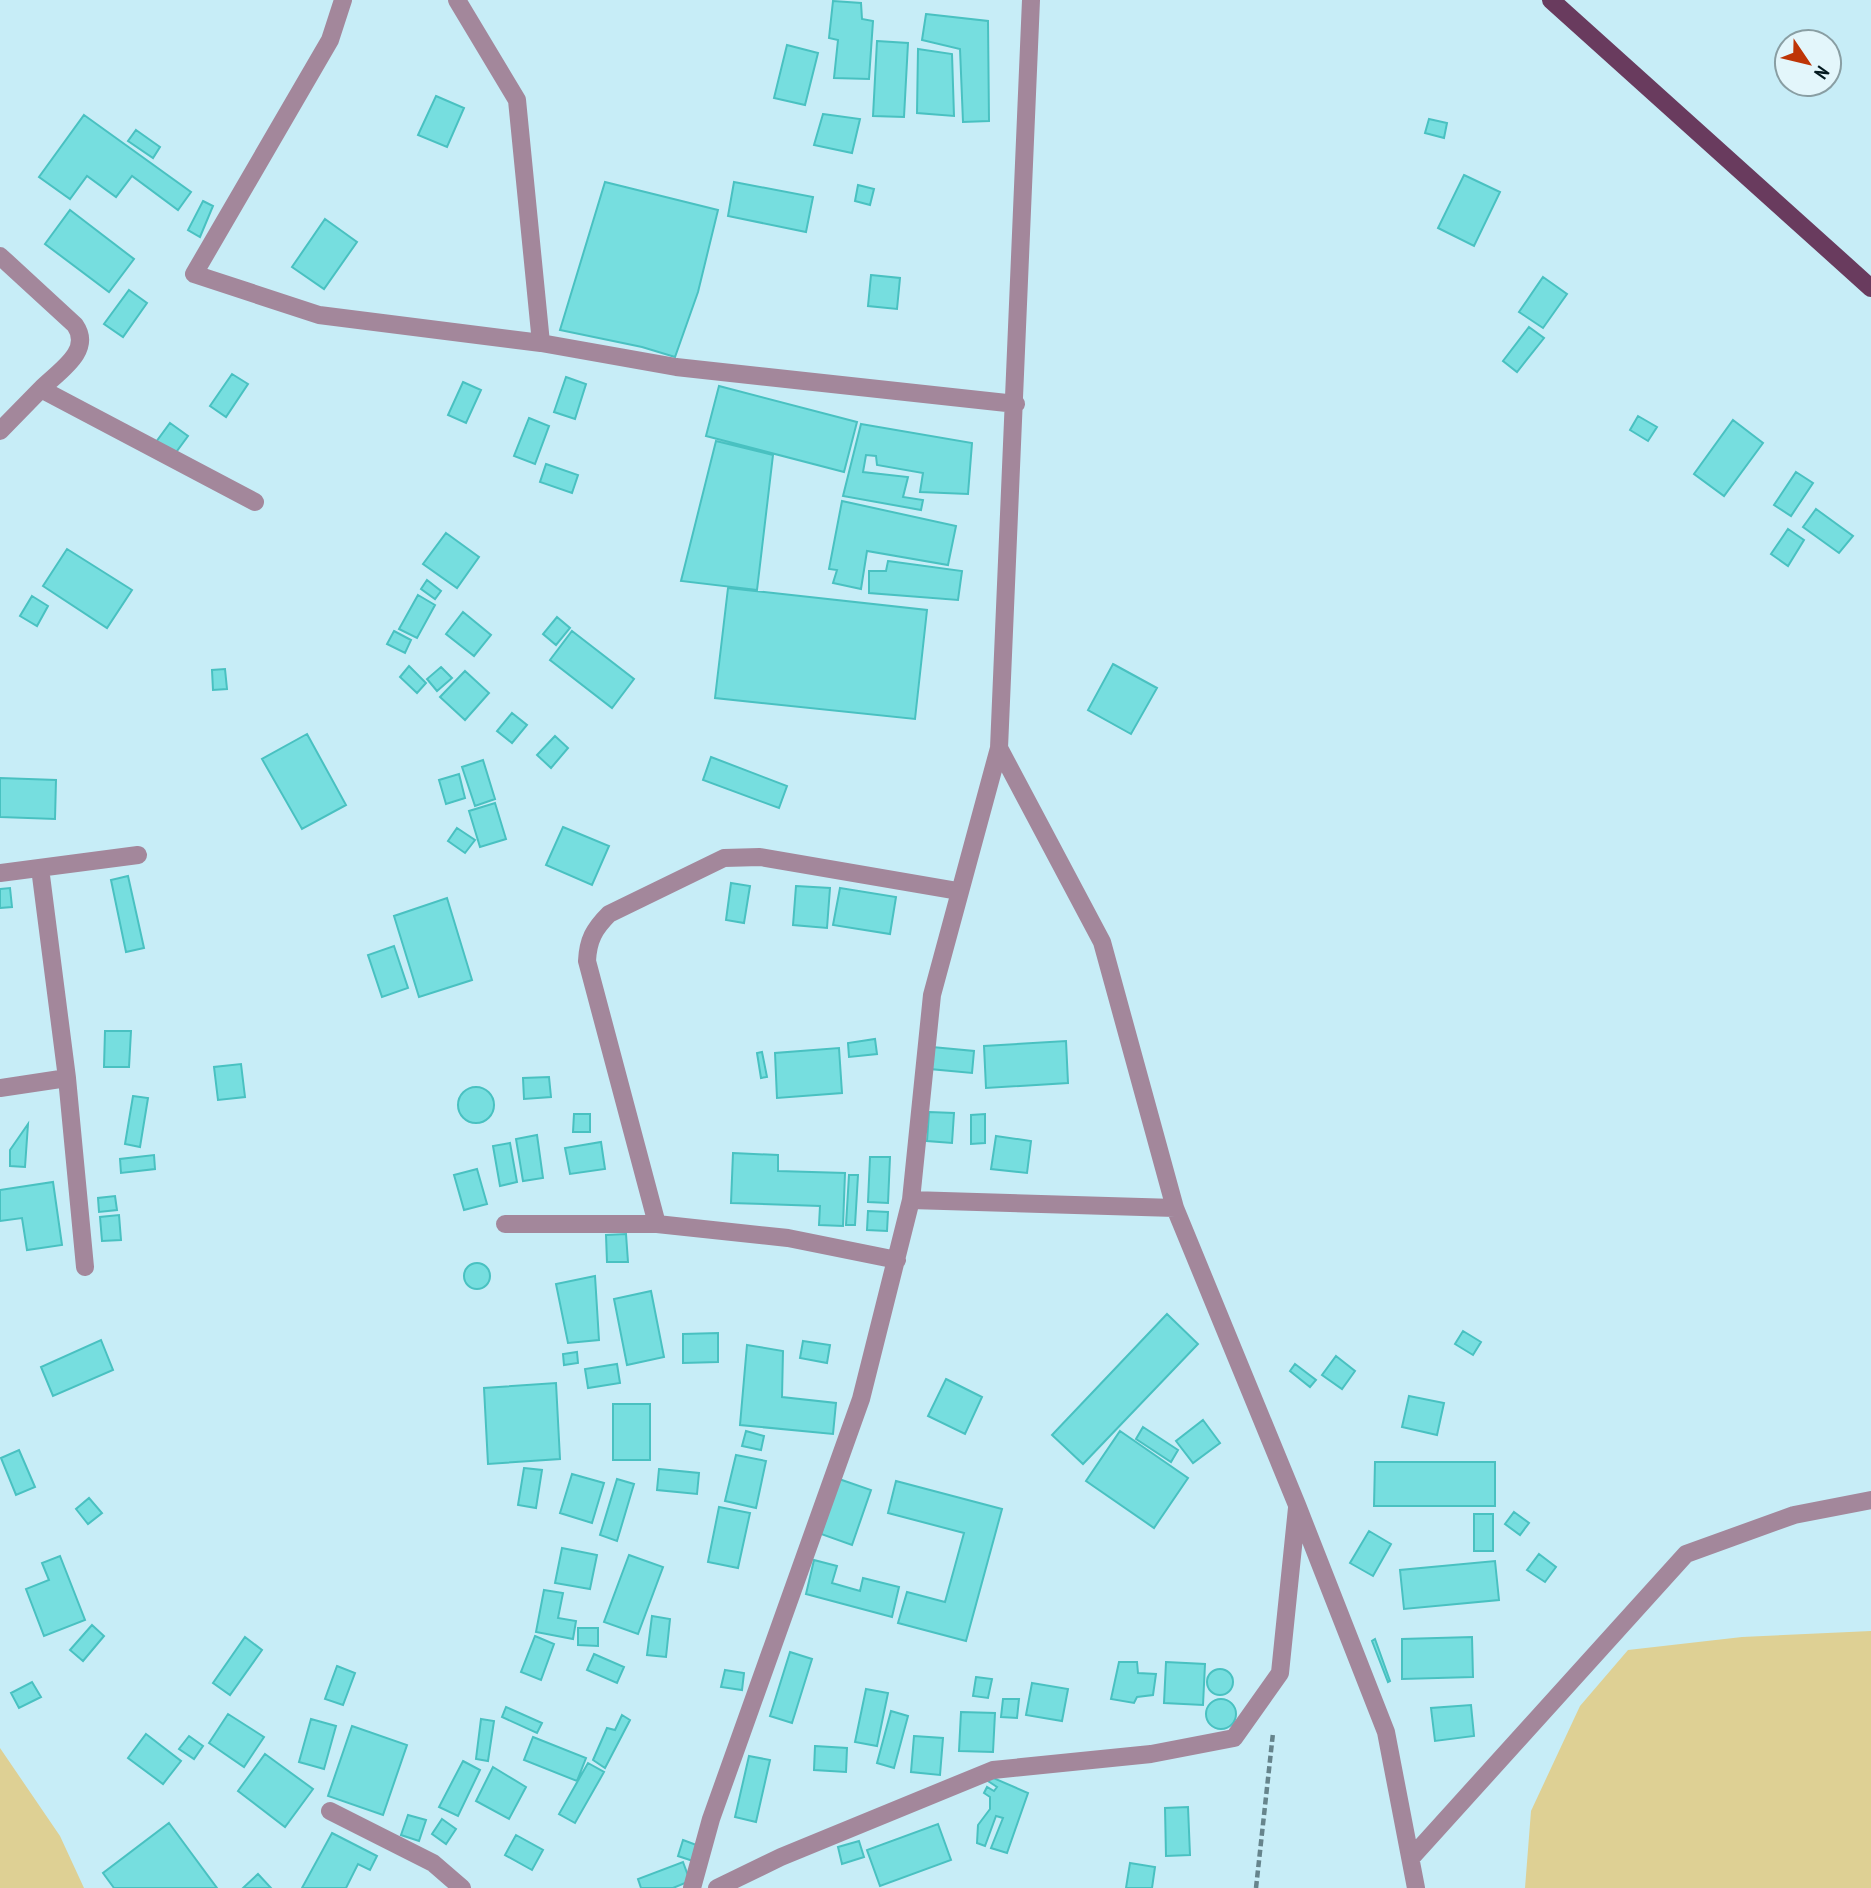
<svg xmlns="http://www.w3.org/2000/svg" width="1871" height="1888" viewBox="0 0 1871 1888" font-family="'PT Sans Narrow',sans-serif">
	<rect width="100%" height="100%" fill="#c7edf7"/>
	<path fill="#ded094" d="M1871,1631V1888H1525L1531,1811L1580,1706L1628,1650L1742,1637Z
		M0,1748L60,1836L84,1888H0Z"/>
	<path fill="#76dedf" stroke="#49c1c1" stroke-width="2" d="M833,1L861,3L862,19L873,21L869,79L834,78L838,40L829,38Z
		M926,14L988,21L989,121L963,122L960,49L922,40Z
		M877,41L908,43L904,117L873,116Z
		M787,45L818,53L805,105L774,98Z
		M918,49L952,54L954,116L917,113Z
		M436,96L464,108L447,147L418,135Z
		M823,114L860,119L852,153L814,145Z
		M84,115L191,192L178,210L132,176L116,197L87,176L70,199L39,177Z
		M1429,119L1447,123L1444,138L1425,133Z
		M136,130L160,147L153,158L128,141Z
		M1464,175L1500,192L1474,246L1438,228Z
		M605,182L718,210L698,292L675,357L642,347L560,330Z
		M734,182L813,197L806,232L728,216Z
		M858,185L874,189L870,205L855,201Z
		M203,201L213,206L200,237L188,230Z
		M70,210L134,259L109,292L45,244Z
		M325,219L357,242L324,289L292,267Z
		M871,275L900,278L897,309L868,306Z
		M1543,277L1567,294L1543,328L1519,312Z
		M129,290L147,303L123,337L104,324Z
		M1529,327L1544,338L1517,372L1503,361Z
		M232,374L248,384L226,417L210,406Z
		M566,377L586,384L575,419L554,412Z
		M463,382L481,390L466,423L448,415Z
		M719,386L857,422L844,472L706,436Z
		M1638,416L1657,427L1648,441L1630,430Z
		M529,418L549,426L535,464L514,456Z
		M1733,420L1763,443L1724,496L1694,474Z
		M170,423L188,436L174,455L156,442Z
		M861,424L972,443L968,494L920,492L923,473L877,465L876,456L866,455L863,472L908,477L903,497L923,500L921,510L843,496Z
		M716,441L773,455L757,590L681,581Z
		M546,464L578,475L572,493L540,482Z
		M1796,472L1813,483L1791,516L1774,505Z
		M842,501L956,526L948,565L867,551L861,589L833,583L837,570L829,569Z
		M1816,509L1853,536L1839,553L1803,527Z
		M1788,529L1804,540L1788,566L1771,554Z
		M446,533L479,557L457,588L423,564Z
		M67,549L132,590L107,628L43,586Z
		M888,561L962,571L958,600L869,593V571H886Z
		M427,580L441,591L435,599L421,589Z
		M728,588L927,610L915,719L715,698Z
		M418,595L435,605L417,638L399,629Z
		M32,596L48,606L37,626L20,616Z
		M463,612L491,635L474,656L446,634Z
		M557,617L570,628L556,645L543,634Z
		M394,631L411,640L405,653L387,644Z
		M572,631L634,679L612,708L550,660Z
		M1113,664L1157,688L1131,734L1088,710Z
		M409,666L426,683L417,693L400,677Z
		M441,667L452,678L437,691L427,679Z
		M225,669L227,689L213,690L212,670Z
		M465,671L489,693L465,720L440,697Z
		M512,713L527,725L512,743L497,731Z
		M307,734L346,805L302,829L262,759Z
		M555,736L568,748L551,768L537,755Z
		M711,757L787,786L779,808L703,780Z
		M483,760L495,799L475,806L462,767Z
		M459,774L465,798L446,804L439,780Z
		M0,778L56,780L55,819L0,817Z
		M495,803L506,839L480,847L469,811Z
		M563,827L609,846L592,885L546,865Z
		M457,828L475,840L465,853L448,841Z
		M128,876L144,948L126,952L111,880Z
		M731,883L750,886L744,923L726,920Z
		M796,886L830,888L827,928L793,925Z
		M10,888L12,907L0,908V889Z
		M840,888L896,897L890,934L833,925Z
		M447,898L472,980L419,997L394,916Z
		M394,946L408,988L382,997L368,955Z
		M105,1031H131L129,1067H104Z
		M875,1039L877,1054L849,1057L848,1043Z
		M1066,1041L1068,1083L986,1088L984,1046Z
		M932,1047L974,1051L972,1073L930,1069Z
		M839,1048L842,1093L777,1098L775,1053Z
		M762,1052L767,1077L761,1078L757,1053Z
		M241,1064L245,1097L218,1100L214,1067Z
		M549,1077L551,1097L524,1099L523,1078Z
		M458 1105a18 18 0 1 1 36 0a18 18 0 1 1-36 0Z
		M133,1096L148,1098L140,1147L125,1144Z
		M929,1112L954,1113L952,1143L927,1141Z
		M574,1114H590V1132H573Z
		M985,1114V1143L971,1144V1115Z
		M28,1124L25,1167L10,1166V1150Z
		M537,1135L543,1178L523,1181L516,1139Z
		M996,1136L1031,1141L1027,1173L991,1169Z
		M601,1142L605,1169L570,1174L565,1148Z
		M510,1143L517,1182L500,1186L493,1146Z
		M733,1153L778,1155V1171L845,1173L843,1226L819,1225L820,1206L731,1203Z
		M154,1155L155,1169L121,1173L120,1159Z
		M870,1157H890L888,1203L868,1202Z
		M477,1169L487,1204L464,1210L454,1175Z
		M849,1175H858L855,1225H846Z
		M53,1182L62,1245L27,1250L22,1218L0,1221V1190Z
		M115,1196L117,1210L99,1212L98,1198Z
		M868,1211L888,1212L887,1231L867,1230Z
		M119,1215L121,1240L102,1241L100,1217Z
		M626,1234L628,1262H607L606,1235Z
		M464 1276a13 13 0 1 1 26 0a13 13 0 1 1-26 0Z
		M595,1276L599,1340L568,1343L556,1284Z
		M651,1291L664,1357L627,1365L614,1299Z
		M1167,1314L1198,1344L1083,1464L1052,1435Z
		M1463,1331L1481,1342L1473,1355L1455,1344Z
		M718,1333V1362L683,1363V1334Z
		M101,1340L113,1370L53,1396L41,1367Z
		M803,1341L830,1345L827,1363L800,1358Z
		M747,1345L783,1351L782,1397L836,1403L833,1434L740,1425Z
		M577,1352L578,1363L564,1365L563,1354Z
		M1336,1356L1355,1371L1342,1389L1322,1375Z
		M617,1364L620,1383L588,1388L585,1369Z
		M1295,1364L1316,1380L1310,1387L1290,1371Z
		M946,1379L982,1397L965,1434L928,1416Z
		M556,1383L560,1459L488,1464L484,1388Z
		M1409,1396L1444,1403L1437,1435L1402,1427Z
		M613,1404H650V1460H613Z
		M1203,1420L1220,1443L1193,1463L1176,1441Z
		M1143,1427L1178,1450L1171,1462L1136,1439Z
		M746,1431L764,1436L761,1450L742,1446Z
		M1120,1431L1188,1478L1154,1528L1086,1481Z
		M19,1450L35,1487L16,1495L1,1458Z
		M736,1455L766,1461L756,1508L725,1501Z
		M1375,1462H1495V1506H1374Z
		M524,1468L542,1470L536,1508L518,1505Z
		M659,1469L699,1473L697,1494L657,1490Z
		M572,1474L604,1483L592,1523L560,1513Z
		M617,1479L634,1484L617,1541L600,1535Z
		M839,1479L871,1490L852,1545L821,1534Z
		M896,1481L1002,1509L966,1641L898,1623L907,1592L945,1602L964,1533L888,1513Z
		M89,1498L102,1513L88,1524L76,1509Z
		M719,1507L750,1513L738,1568L708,1562Z
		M1514,1512L1529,1523L1520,1535L1505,1524Z
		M1474,1514H1493V1551H1474Z
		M1369,1531L1391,1544L1373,1576L1350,1563Z
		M562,1548L597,1555L590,1589L555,1583Z
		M1539,1554L1556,1567L1545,1582L1527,1570Z
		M629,1555L663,1567L638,1634L604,1622Z
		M60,1556L85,1620L44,1636L26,1589L49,1580L42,1563Z
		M814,1560L837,1566L832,1583L860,1591L863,1578L899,1587L892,1617L806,1594Z
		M1495,1561L1499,1600L1404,1609L1400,1570Z
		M544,1590L563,1593L558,1618L576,1621L573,1639L536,1632Z
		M652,1616L670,1619L666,1657L647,1655Z
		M92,1625L104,1636L83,1661L70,1650Z
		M578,1628H598V1646L578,1645Z
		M535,1636L554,1644L541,1680L521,1672Z
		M245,1637L262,1650L230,1695L213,1683Z
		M1472,1637L1473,1677L1402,1679V1639Z
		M1375,1639L1390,1681L1388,1682L1372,1641Z
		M790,1652L812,1659L792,1723L770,1716Z
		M594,1654L624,1667L617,1683L587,1670Z
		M1119,1662H1137L1138,1673L1156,1674L1153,1695L1137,1697L1134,1703L1111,1699Z
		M1166,1662L1205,1664L1203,1705L1164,1703Z
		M337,1666L355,1673L343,1705L325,1699Z
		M1207 1682a13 13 0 1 1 26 0a13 13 0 1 1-26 0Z
		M725,1670L744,1673L742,1690L721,1687Z
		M976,1677L992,1679L988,1698L973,1696Z
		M32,1682L41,1697L19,1708L11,1693Z
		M1032,1683L1068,1689L1062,1721L1026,1715Z
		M866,1689L888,1693L877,1746L855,1742Z
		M1003,1699H1019L1017,1718L1001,1717Z
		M1206 1714a15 15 0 1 1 30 0a15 15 0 1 1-30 0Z
		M1471,1705L1474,1736L1435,1741L1431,1708Z
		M506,1707L542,1723L537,1733L502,1717Z
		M891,1711L908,1716L894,1768L877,1763Z
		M961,1712L995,1713L993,1752L959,1751Z
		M228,1714L264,1737L244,1767L209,1743Z
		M622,1715L630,1720L605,1768L593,1760L607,1728L615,1730Z
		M311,1719L336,1726L324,1769L299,1762Z
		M481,1719L494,1721L488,1761L476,1759Z
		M352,1726L407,1745L383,1815L328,1796Z
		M146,1734L181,1761L163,1784L128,1758Z
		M189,1736L203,1746L194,1759L179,1749Z
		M914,1736L943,1738L940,1775L911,1772Z
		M533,1737L586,1758L577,1781L524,1760Z
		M815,1746L847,1748L846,1772L814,1770Z
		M265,1754L313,1789L285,1827L238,1791Z
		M749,1756L770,1760L756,1822L735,1817Z
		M463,1761L480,1770L458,1816L439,1807Z
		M588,1763L604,1772L575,1823L559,1814Z
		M493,1767L526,1787L509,1819L476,1801Z
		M991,1777L1028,1793L1007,1853L991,1848L1003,1818L996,1816L985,1846L977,1843L978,1825L990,1809V1797L984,1793L987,1787L994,1791L997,1787L988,1781Z
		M1188,1807L1190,1855L1166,1856L1165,1808Z
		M408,1815L426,1820L419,1841L401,1835Z
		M442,1819L456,1829L446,1844L432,1834Z
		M169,1823L217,1888H114L103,1873Z
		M938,1824L951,1860L880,1886L867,1850Z
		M332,1833L377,1856L370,1870L358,1864L346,1888H302Z
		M516,1835L543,1850L532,1870L505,1855Z
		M683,1840L702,1847L696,1862L678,1856Z
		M859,1841L864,1857L842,1864L838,1847Z
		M683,1862L690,1881L673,1888H641L638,1879Z
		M1130,1863L1155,1867L1152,1888H1126Z
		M258,1874L271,1888H243Z"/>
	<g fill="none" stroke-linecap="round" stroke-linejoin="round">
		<path stroke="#66848c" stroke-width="4.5" stroke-dasharray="7 3.5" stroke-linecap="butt" d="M1256,1888L1273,1733"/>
		<path stroke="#a3879b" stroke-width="18" d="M343,0L330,40L194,274L319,315L541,343L676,367L1016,404
			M457,0L517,100L541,343
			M0,256L75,325C93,351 59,371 41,389
			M0,431L41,389L255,502
			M999,748L1102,942L1175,1208L1297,1505L1386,1732L1416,1888
			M40,868L67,1078L85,1267
			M0,873L138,855
			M0,1088L67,1078
			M911,1200L1175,1208
			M505,1224H657L788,1238L897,1260
			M657,1224L587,961C588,940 594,929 609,914L724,858L760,857L958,891
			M330,1811L433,1863L462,1888
			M1411,1858L1686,1554L1794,1515L1871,1500
			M692,1888L711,1819L861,1399L911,1200L932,995L999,748L1031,0
			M717,1888L781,1857L993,1770L1151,1754L1234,1738L1280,1673L1297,1508"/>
		<path stroke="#693b5e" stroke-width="18" d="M1551,0L1871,288"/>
	</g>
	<g transform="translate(1808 63) rotate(125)"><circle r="33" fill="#e3f6fb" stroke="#899ea3" stroke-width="2"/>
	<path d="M0-5L12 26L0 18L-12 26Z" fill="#be3507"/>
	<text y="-10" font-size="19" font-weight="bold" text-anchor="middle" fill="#03191f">N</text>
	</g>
</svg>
